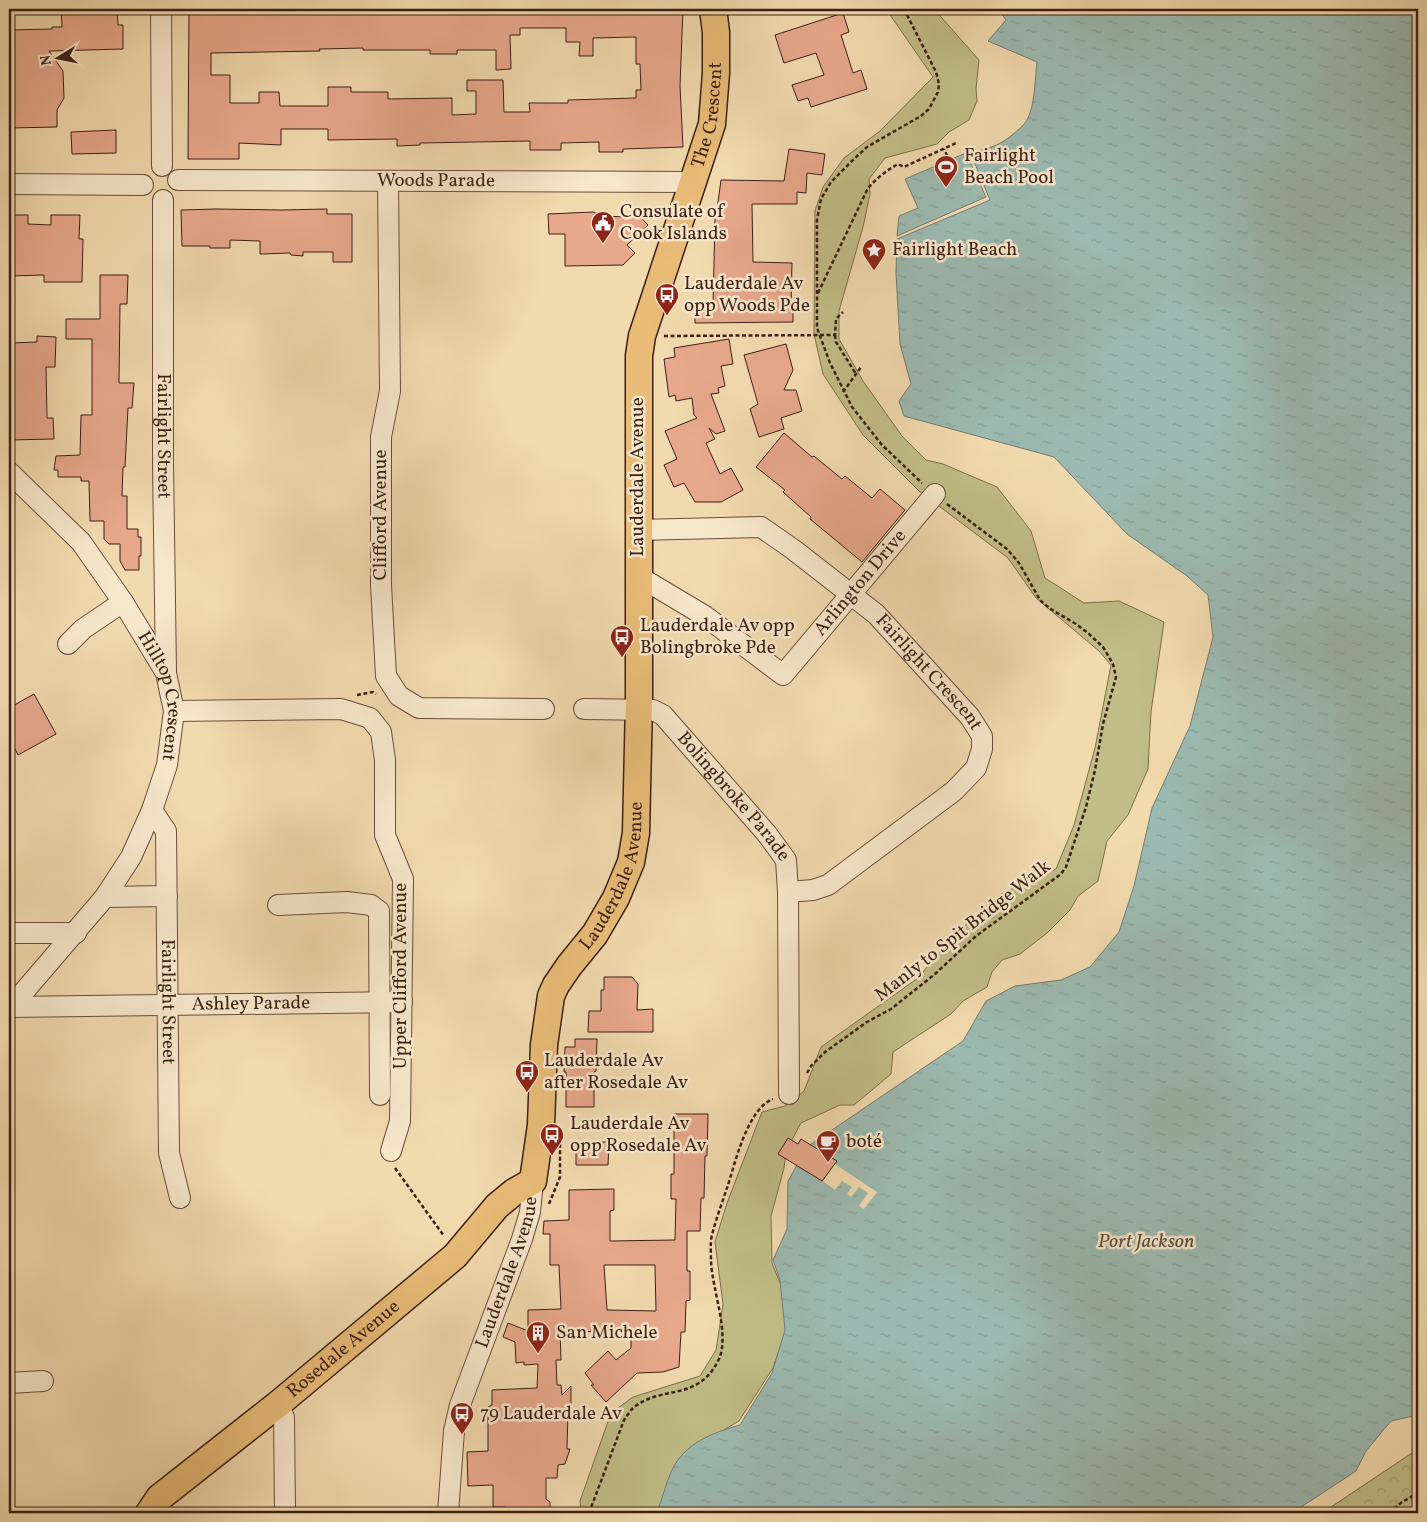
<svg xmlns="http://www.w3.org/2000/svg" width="1427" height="1522" viewBox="0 0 1427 1522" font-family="Vollkorn,serif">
	<defs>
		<pattern id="forest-crowns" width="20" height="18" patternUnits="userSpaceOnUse" patternTransform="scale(1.25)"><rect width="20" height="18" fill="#c1bd86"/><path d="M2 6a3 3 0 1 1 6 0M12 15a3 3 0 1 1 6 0" fill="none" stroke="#a7a273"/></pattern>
		<pattern id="water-ripples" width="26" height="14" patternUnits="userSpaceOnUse" patternTransform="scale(1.25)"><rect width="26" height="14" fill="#9cbab1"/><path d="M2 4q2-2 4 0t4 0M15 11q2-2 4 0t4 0" fill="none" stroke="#879f97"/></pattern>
	</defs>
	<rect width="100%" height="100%" fill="#f2daaf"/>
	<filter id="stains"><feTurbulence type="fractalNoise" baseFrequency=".004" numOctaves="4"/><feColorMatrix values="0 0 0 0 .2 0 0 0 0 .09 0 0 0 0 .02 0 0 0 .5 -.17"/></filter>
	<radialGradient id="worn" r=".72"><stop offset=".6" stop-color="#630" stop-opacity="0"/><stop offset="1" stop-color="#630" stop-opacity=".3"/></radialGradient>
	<path fill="#c1bd86" stroke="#7e6e4e" d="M886,9H934L979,60L976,89L977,101L969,120L949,132L937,144L885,158L869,179L870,194L863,227L839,311V339L863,381L902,436L926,460L943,464L997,487L1031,531L1045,578L1084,603L1119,601L1164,622L1151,712L1148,769L1128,815L1107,841L1098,881L1078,896L1070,910L1047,933L1020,954L1002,960L992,972L987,987L963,1001L951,1014L893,1052L891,1074L854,1105H840L801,1123L786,1151L784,1168L771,1216L772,1263L785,1295L789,1322L773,1368L739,1421L684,1453L662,1513H581L580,1501L611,1413L633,1397L700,1376L716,1350L723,1304L715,1242L727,1203L762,1112L785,1106L804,1091L821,1047L918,978L953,936L1001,894L1056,869L1074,825L1095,748L1111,665L1099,651L1036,598L1008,558L919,491L863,435L823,374L814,334L815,211L823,187L844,158L880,131L933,77Z"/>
	<path fill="url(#forest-crowns)" stroke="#7e6e4e" d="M1418,1449V1513H1322Z"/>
	<path fill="url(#water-ripples)" stroke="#767c73" d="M998,9H1418V1415L1391,1421L1366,1451L1356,1471L1292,1513H658V1509C663,1497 666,1483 671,1472C684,1443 712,1433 740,1425L772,1373L785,1330L780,1280L773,1260L787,1229L788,1181L807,1147L963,1041L986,1001L1015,986L1061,980L1090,967L1119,932L1134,886L1152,808L1190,726L1213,637L1208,595L1187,576L1127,534L1054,457L904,416L899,401L911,384L900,344L896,273L897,239L990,200L971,154C981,150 995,147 1004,141C1010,137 1024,126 1027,120C1035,106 1035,78 1037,62L988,41L1006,20Z
		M966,153L986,197L897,236L899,216L918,208L905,179Z"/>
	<path fill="#f2daaf" d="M835,1164L877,1192L864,1209L859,1206L868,1193L859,1187L851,1197L847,1194L852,1187L842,1181L835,1190L823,1181Z"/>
	<path fill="#e8a88c" stroke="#3c1f15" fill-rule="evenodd" d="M61,9H117L118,25H123V49L49,51L63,71L64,98L57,110V127L9,128V30L52,29V27H62Z
		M189,9H683L680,86L683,147L623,149V152H599V142L561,143V150H530V141L420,143V145L397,146V139L328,140V129H281V145L239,143V159H188ZM520,28H566V42H580L579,56H593V38L636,37V64H640L641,90H636V98L568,100V103H529L530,112H504L503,80H467V91H476V114L452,115V98L388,99V92H351V87H328V106H280L279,92H259V103H230V75H211V53L320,51L319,49L363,48V50H430V54H457V50H496V70L511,69L510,35H520Z
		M843,13L849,32L841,35L853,73L861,70L867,89L811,107L808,98L798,101L792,85L824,75L816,53L784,63L775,35Z
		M116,130V153L72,154L71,132Z
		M789,149L825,154L822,175L807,173L806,193L797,192V204H752L753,262L792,263L791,307H793V322L695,323V308H713L715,217H716L721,180L784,181Z
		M216,209L282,210L327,209V214H352V262H333V252H303V256L291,255L290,253L260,254V241L230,240V248H210V246H182L181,210Z
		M634,210L648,225L627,245L635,253L623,265L565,266V234H549L548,214L593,212L602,216L627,217Z
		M9,215H28V224L51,225V215H80L79,239H83L82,282H44V275L9,276Z
		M100,275H128L127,304H120L119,383H134L132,408H128L125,467H123L122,496H127V529H138V537H141V556H139V570H125L120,561V544H109L104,539V521H90L89,481H81V477H58V470H54L56,456L80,455L81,415H92V339H66V319H100Z
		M37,336L56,337L55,367H46L47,418H53L54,439L9,440L10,343L37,342Z
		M729,339L733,364L721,366L725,386L718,388L719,393L711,394L725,431L716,434L709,428L715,439L706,443L720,474L731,468L743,490L721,502H695L684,483L674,487L664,465L677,459L665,431L697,418L694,415L692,398L676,401L675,395L669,397L664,359L675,357L674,348Z
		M786,344L793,370L784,390H796L802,411L781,418L784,429L759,437L750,409L758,404L744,355Z
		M784,433L812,457L814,456L842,479L845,476L872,498L880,489L905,510L862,562L810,519L811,517L783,492L785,490L756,467Z
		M34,694L56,734L18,755L9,737V708Z
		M604,977H632L638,984L637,1010L653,1009V1032H588L589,1011H601V990H604Z
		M575,1039H597L596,1071L594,1072V1107H566V1072H564L565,1047H575Z
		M674,1114H708L707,1156H705L704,1198H701L700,1231H687V1271H690V1300L686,1301L685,1332H681L679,1367L663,1372L637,1373L606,1402L591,1385H594L585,1373L608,1351L616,1360L631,1348V1331L560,1332L561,1360H556L557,1385H561L562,1395L571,1386V1410H568L567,1449H570L565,1464L558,1465L557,1478H546V1499L550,1502V1510L546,1513H505V1507H493V1485L468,1486L467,1452L488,1451V1407L492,1405V1390L537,1388L538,1364L524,1365V1362L516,1363L515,1342L503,1337L508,1323L528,1331V1310L561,1309L559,1265H550V1234H543L544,1221L569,1220V1190L614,1189V1210L610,1211V1241L675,1240L676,1199H671V1174H674ZM604,1265H655L656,1311L607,1310Z
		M788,1138L798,1144L801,1139L837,1161L822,1181L778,1154Z
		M576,1142H609L608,1165H576Z"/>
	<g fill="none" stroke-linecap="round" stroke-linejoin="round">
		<g stroke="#6a4e3c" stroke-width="22">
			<g id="minor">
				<path d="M161,9L162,166"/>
				<path id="s1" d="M178,180L694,182"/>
				<path d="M388,182L390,391L381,437V585L386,676L399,696L419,708L544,709"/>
				<path d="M9,184L143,185"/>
				<path id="s2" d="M163,200V463L166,671"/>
				<path id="s3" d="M9,472L81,542L123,602L166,673L174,711L167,765L152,810L131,857L105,897L9,1009"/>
				<path id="s4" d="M638,530L761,527L794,550L876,614L970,717L982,736V749L976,768L954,791L828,885L813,890L788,892"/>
				<path id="s5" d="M638,576L705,616L783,675L935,494"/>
				<path d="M68,644L83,629L123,602"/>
				<path id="s6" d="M584,709L653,710L663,715L767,834L786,860L788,892L789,1094"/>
				<path d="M174,711L341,709L370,718L381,732L385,760V835L403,879L400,1121L391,1151"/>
				<path id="s7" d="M152,810L166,831L169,1153L180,1198"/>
				<path d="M105,897L167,896"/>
				<path d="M278,905L347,902L371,905L379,911L380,1095"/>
				<path d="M9,933H76"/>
				<path id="s8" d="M10,1007L402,1002"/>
				<path d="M9,1383L43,1381"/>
				<path d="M277,1405L284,1417L285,1513"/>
				<path id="s9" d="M448,1513L454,1431L460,1405L522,1239L530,1212L533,1181"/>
			</g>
		</g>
		<g stroke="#3c1f15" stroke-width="29">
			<g id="major">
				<path id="s10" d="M149,1513L159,1498L277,1405L455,1256L497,1206L514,1192L533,1181L541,1125L544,1045L551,996L556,985L569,966L595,934L616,898L631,862L636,833L639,702V356L642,336L712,124L716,73V32L713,9"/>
			</g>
		</g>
		<path stroke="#3c1f15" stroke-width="2.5" stroke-dasharray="4 2.5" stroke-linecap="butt" d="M904,9L936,72L939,84L938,92L929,109L921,116L867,147L855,158L831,182L821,199L817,220V328L830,363L852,407L882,445L922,483
			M944,164L950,162L944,149
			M818,293L868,188C877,178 886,171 898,164L904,167L956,143
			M835,335L836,342L856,374
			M664,336L835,335L836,319L843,312
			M843,392L861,367
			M357,695L373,692L376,694
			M807,1073L811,1066L825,1052L867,1022L891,1009L935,974L976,936L1061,874L1066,867L1086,807L1095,770L1103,724L1116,677L1113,664L1103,647L1088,633L1076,624L1049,608L1040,600L1019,563L1007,549L947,504
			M395,1168L444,1236
			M549,1204L560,1177V1144
			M589,1513L624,1420C627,1416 630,1411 633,1408C662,1384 698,1403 719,1359C730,1334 712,1289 711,1261C711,1253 710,1243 712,1235C716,1219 722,1203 727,1188C735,1164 747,1109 773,1099
			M1389,1513L1402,1502L1418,1493"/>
		<use href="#minor" stroke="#f7e7cb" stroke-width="20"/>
		<use href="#major" stroke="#e9bd78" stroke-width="26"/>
	</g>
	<defs>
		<g id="stadium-pin" transform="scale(1.25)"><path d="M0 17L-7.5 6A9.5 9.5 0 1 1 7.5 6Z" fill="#8f2418" stroke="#f7e7cb"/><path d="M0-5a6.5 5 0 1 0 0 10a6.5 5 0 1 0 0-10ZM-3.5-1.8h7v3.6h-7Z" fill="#fff"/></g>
		<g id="civic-pin" transform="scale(1.25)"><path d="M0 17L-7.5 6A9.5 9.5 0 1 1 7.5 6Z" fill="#8f2418" stroke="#f7e7cb"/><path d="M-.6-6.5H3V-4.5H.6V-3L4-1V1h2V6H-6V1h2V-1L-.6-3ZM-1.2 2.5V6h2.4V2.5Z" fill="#fff"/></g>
		<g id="sight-pin" transform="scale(1.25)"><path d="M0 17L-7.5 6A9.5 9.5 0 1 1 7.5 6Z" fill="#8f2418" stroke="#f7e7cb"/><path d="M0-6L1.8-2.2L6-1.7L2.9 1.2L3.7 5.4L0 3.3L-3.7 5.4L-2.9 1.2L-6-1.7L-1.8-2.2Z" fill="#fff"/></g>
		<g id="bus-pin" transform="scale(1.25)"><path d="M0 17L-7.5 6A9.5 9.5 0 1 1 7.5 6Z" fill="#8f2418" stroke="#f7e7cb"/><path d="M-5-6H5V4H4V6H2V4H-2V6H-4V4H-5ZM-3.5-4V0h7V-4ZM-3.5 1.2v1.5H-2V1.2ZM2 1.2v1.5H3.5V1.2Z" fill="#fff"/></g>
		<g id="cafe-pin" transform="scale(1.25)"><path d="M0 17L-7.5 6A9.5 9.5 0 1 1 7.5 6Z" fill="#8f2418" stroke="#f7e7cb"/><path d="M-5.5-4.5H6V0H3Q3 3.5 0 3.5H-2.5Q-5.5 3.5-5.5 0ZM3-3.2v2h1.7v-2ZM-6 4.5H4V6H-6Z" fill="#fff"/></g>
		<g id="building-pin" transform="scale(1.25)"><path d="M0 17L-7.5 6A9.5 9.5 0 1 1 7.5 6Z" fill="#8f2418" stroke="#f7e7cb"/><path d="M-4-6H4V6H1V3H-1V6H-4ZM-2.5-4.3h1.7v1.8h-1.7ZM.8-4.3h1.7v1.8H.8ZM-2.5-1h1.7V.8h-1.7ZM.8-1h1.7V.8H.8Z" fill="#fff"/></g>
	</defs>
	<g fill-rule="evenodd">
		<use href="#stadium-pin" x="946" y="167"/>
		<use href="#civic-pin" x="603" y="223"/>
		<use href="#sight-pin" x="874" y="250"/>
		<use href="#bus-pin" x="667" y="295"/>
		<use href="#bus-pin" x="622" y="637"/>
		<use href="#bus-pin" x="527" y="1072"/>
		<use href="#bus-pin" x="552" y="1135"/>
		<use href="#cafe-pin" x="828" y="1142"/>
		<use href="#building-pin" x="538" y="1333"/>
		<use href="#bus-pin" x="462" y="1414"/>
	</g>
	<g text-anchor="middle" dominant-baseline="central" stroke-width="5" stroke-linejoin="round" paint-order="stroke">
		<g font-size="19" fill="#3c1f15" stroke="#f7e7cb">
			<text stroke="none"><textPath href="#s10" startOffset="1611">The Crescent</textPath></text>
			<text stroke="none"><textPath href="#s1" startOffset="258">Woods Parade</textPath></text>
			<text stroke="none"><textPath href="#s2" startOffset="236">Fairlight Street</textPath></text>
			<text transform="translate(638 477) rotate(-90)">Lauderdale Avenue</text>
			<text transform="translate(381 515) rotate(-90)">Clifford Avenue</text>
			<text stroke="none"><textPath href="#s5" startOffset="296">Arlington Drive</textPath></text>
			<text stroke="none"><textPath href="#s4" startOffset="346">Fairlight Crescent</textPath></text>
			<text stroke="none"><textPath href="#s3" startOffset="278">Hilltop Crescent</textPath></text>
			<text stroke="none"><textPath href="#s6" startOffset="188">Bolingbroke Parade</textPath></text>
			<text stroke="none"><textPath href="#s10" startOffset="834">Lauderdale Avenue</textPath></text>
			<text transform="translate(963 931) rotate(-38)">Manly to Spit Bridge Walk</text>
			<text transform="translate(401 976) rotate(-90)">Upper Clifford Avenue</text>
			<text stroke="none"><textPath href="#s7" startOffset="196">Fairlight Street</textPath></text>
			<text stroke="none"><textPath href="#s8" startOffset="241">Ashley Parade</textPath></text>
			<text stroke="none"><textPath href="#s9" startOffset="250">Lauderdale Avenue</textPath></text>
			<text stroke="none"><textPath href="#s10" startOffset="255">Rosedale Avenue</textPath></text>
		</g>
		<g font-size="19" fill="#3c1f15" stroke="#f7e7cb" text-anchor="start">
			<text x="964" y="156">Fairlight<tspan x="964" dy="22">Beach Pool</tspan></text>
			<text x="620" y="212">Consulate of<tspan x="620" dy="22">Cook Islands</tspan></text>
			<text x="892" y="250">Fairlight Beach</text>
			<text x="684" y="284">Lauderdale Av<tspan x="684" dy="22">opp Woods Pde</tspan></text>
			<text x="640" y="626">Lauderdale Av opp<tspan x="640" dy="22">Bolingbroke Pde</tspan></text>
			<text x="544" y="1061">Lauderdale Av<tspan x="544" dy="22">after Rosedale Av</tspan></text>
			<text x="570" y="1124">Lauderdale Av<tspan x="570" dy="22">opp Rosedale Av</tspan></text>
			<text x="846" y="1142">boté</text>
			<text x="556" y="1333">San Michele</text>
			<text x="480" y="1414">79 Lauderdale Av</text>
		</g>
		<g font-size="20" font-style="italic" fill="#594e44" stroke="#f7e7cb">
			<text x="1146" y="1242">Port Jackson</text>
		</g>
	</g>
	<rect width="1427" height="1522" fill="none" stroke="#f2daaf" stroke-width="30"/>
	<rect x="10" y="10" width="1407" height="1502" fill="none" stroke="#3c1f15" stroke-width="2.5"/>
	<rect x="15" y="15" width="1397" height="1492" fill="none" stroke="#3c1f15"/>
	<g transform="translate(58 58) rotate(260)" stroke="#f7e7cb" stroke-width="4" paint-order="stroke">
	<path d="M0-4L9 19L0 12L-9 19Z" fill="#3c1f15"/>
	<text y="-8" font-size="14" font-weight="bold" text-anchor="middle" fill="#3c1f15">N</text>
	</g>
	<rect width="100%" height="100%" filter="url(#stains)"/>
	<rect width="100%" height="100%" fill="url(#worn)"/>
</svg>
